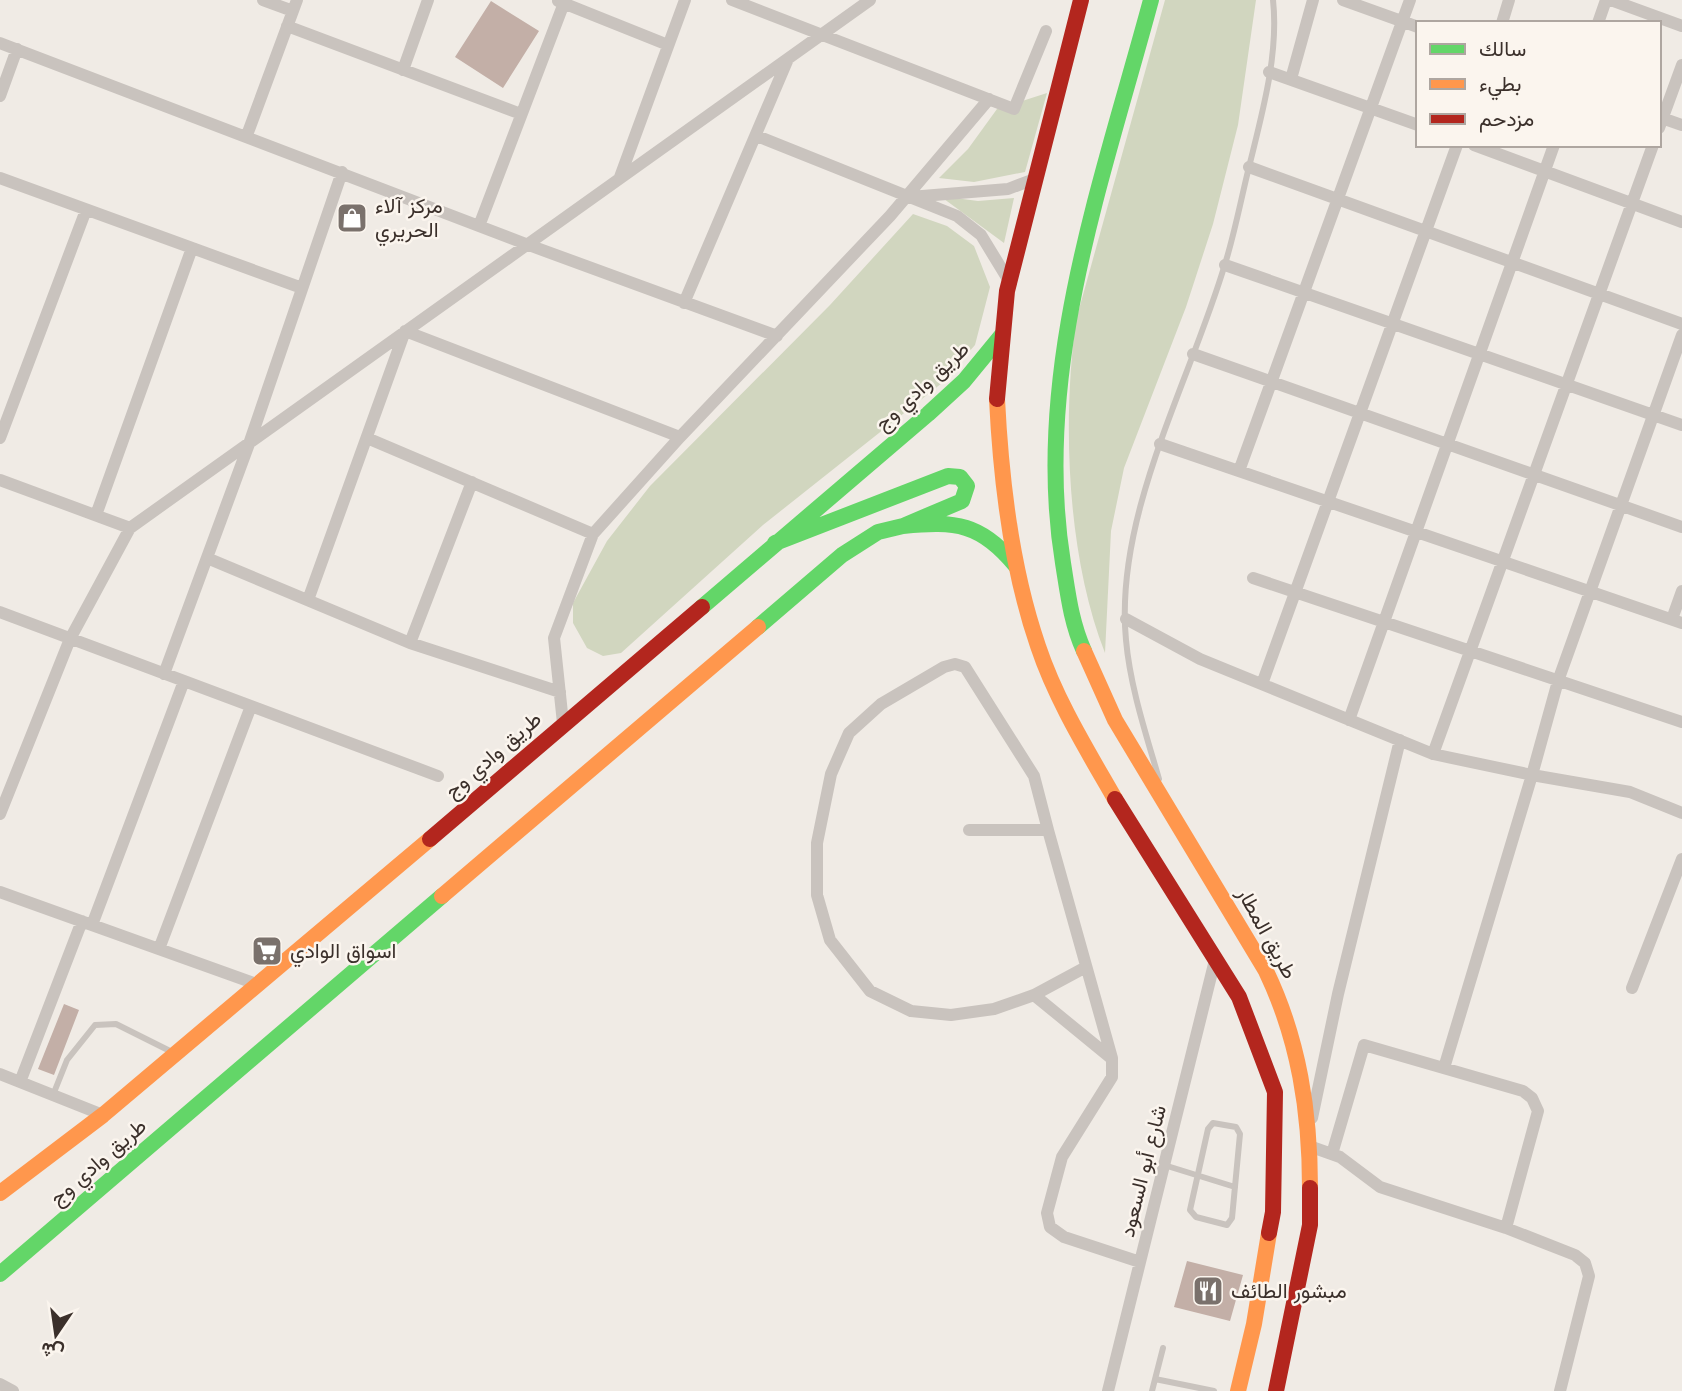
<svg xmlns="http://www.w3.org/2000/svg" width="1682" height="1391" viewBox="0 0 1682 1391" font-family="Jost,Vazirmatn,sans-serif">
	<rect width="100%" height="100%" fill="#f0ebe5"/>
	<path fill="#d1d6bf" d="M1165,0H1256L1238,125L1213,224L1186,307L1124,468L1111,531L1105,653C1067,556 1062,423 1076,320Z
		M1047,93L1025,172L974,182L939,178L968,149L997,109Z
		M940,196L978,201L1014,198L1004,243Z
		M913,214L947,226L974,246L990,287L975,345L942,383L763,525L621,653L603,656L587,648L573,623V603L607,541L650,486L830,305Z"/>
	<path fill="#c3afa7" d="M491,1L539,31L503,88L455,57Z
		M64,1004L79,1010L54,1075L38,1069Z
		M1187,1261L1243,1275L1230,1321L1174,1307Z"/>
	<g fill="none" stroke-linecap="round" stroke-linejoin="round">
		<path stroke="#c9c3be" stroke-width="6" d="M1159,779C1146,734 1130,686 1126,640C1114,515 1190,382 1225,264C1235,232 1241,199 1249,167C1262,114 1279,54 1273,0
			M53,1095L67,1060L95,1025L116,1024L174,1053
			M1213,1123L1236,1127L1240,1134L1232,1218L1227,1225L1196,1217L1190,1210L1208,1129Z
			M1164,1165L1235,1187
			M1155,1379L1214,1391
			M1152,1391L1163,1348"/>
		<path stroke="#c9c3be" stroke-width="12" d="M263,0L293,11
			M732,0L1014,109L1046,31
			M1343,0L1418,27
			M1611,0L1682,26
			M558,1L668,45
			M1502,23L1509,0
			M1598,23L1606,0
			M287,26L521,114
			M0,43L526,244L777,336
			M403,70L428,0
			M1269,72L1418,125
			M1291,79L1313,0
			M0,96L17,49
			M1659,117L1682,125
			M1659,128L1682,65
			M247,135L297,0
			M757,136L957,216L981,235L1009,281
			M1474,145L1682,222
			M1249,167L1682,324
			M620,177L685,0
			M0,178L302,288
			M910,197L1008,189L1037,178
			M479,226L564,3
			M1225,265L1682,425
			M684,303L788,59
			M1682,335L1558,681L1532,775L1630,792L1682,813
			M1193,354L1682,527
			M0,438L86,210
			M367,438L593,534
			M1160,444L1682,623
			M1239,471L1410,0
			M0,480L130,528
			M96,515L192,248
			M207,558L410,643L560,692
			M1253,578L1682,722
			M308,600L405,331L680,437
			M0,612L438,776
			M1126,619L1200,659L1433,754L1532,775L1444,1068
			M1672,619L1682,591
			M410,643L472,482
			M164,674L249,444L342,172
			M1262,684L1457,145
			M1349,720L1554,145
			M563,723L554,638L593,534L680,437L890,216L989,99
			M1433,754L1653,145
			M0,814L70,639L130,528L870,0
			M969,830H1048L1112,1058V1077L1062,1157L1047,1213L1050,1227L1064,1237L1140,1262
			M1048,830L1034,776L965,667L955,664L944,667L881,704L849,733L831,774L817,843V895L830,940L870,991L911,1011L951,1015L994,1009L1034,995L1086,967
			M0,892L259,985
			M92,925L184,681
			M159,949L251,706
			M1632,988L1682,859
			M1034,995L1111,1058
			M0,1074L103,1115
			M20,1082L82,921
			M1312,1118L1338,994L1400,740
			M1309,1146L1340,1157L1380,1187L1506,1228L1575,1255L1585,1263L1589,1276L1560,1391
			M1332,1154L1364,1045L1523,1091L1532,1098L1538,1111L1506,1228
			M0,1384L13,1391
			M1108,1391L1215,960"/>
		<path stroke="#63d668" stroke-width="16" d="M903,526C956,521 981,523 1016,566
			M702,607L928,414L964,381L1001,336
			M758,627L842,555L878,532L903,526L962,501L967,486L960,477L948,476L775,543
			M1084,651C1071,622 1068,594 1063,563C1032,373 1102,182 1151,0
			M0,1274L442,896"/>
		<path stroke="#ff974d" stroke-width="16" d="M997,399C1001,481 1011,568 1038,646C1056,700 1087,750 1115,799
			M1084,651L1115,720L1266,971C1299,1040 1310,1112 1310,1188
			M442,896L758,627
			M0,1193L103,1115L430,839
			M1238,1391L1254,1324L1269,1233"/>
		<path stroke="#b3261e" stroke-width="16" d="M997,399L1007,291L1081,0
			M1115,799L1239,997L1275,1092L1273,1212L1269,1233
			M430,839L702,607
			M1276,1391L1310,1225V1188"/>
	</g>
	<defs>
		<g id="shop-square" transform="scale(1.575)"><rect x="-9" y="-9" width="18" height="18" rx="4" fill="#7a716c" stroke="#fbf5ee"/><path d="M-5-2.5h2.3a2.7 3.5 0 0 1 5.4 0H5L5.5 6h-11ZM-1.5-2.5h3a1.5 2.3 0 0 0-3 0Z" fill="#fff"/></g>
		<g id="supermarket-square" transform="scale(1.575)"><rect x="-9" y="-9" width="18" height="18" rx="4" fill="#7a716c" stroke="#fbf5ee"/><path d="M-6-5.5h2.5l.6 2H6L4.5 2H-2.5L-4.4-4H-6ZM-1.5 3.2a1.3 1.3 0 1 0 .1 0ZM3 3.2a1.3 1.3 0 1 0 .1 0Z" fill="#fff"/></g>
		<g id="restaurant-square" transform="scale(1.575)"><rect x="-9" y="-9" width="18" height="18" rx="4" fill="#7a716c" stroke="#fbf5ee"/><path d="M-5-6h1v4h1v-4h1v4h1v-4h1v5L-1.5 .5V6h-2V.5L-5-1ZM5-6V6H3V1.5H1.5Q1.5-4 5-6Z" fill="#fff"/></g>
	</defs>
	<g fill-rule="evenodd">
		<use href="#shop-square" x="352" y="218"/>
		<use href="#supermarket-square" x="267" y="951"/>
		<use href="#restaurant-square" x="1208" y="1291"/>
	</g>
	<g text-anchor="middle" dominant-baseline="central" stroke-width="5" stroke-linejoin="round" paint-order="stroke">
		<g font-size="21" fill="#3b302b" stroke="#fbf5ee" text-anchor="start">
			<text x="375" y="206">مركز آلاء<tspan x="375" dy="24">الحريري</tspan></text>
			<text x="290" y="951">اسواق الوادي</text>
			<text x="1231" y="1291">مبشور الطائف</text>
		</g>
		<g font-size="21" fill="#3b302b" stroke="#fbf5ee">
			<text transform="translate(922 386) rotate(-43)">طريق وادي وج</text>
			<text transform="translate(493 755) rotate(-41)">طريق وادي وج</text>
			<text transform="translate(1267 933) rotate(61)">طريق المطار</text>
			<text transform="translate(98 1162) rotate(-41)">طريق وادي وج</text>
			<text transform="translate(1143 1171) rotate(-76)">شارع أبو السعود</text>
		</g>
	</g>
	<rect x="1416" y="21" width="245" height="126" fill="#fbf5ee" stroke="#aea6a0" stroke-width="2"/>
	<rect x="1430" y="44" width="35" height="10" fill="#63d668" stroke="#aea6a0" stroke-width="2"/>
	<text x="1479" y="56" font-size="21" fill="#3b302b">سالك</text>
	<rect x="1430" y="79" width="35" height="10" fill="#ff974d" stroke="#aea6a0" stroke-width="2"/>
	<text x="1479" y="91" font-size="21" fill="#3b302b">بطيء</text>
	<rect x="1430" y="114" width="35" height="10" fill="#b3261e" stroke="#aea6a0" stroke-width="2"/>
	<text x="1479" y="126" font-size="21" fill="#3b302b">مزدحم</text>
	<g transform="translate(56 1335) rotate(193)" stroke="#fbf5ee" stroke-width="5" paint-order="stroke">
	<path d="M0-5L12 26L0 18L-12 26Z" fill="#3b302b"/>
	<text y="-10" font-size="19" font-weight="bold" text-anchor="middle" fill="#3b302b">ش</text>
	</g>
</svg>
